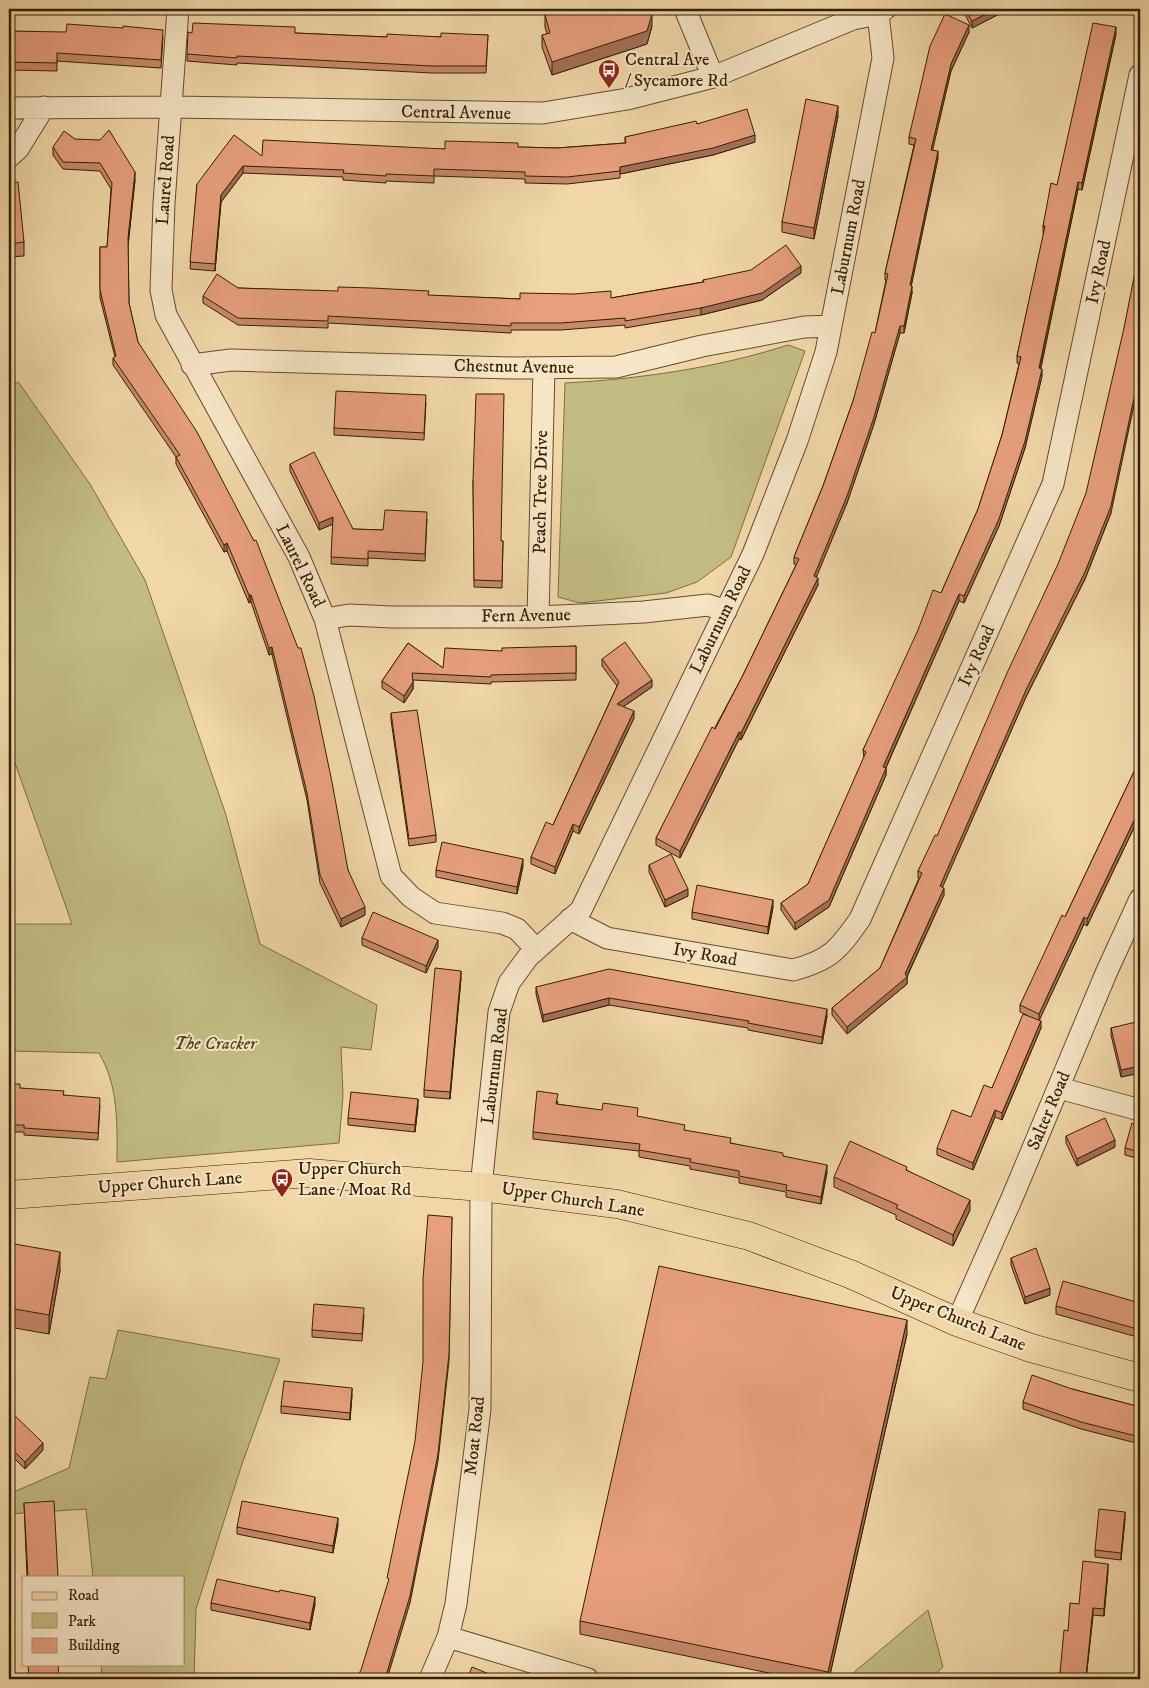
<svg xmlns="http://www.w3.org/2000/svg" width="1149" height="1688" viewBox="0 0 1149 1688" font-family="'IM FELL DW Pica',serif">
	<rect width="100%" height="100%" fill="#f1d7a8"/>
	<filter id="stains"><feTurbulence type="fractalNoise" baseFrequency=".004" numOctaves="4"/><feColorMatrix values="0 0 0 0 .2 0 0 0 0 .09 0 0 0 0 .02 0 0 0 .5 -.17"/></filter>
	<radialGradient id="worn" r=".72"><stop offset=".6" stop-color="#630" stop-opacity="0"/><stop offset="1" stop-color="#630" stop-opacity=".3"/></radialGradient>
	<path fill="#c2bc82" stroke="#7b6e42" d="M788,345L805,351L731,557L697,582L666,593L580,603L558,597L565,383C639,379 717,368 788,345Z
		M9,381L19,383L90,484L145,580L226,815L260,944L377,1005L371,1050L341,1047L343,1096L339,1143L117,1162C117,1124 119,1087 99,1053L9,1051V924H72L9,746Z
		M118,1330L280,1359L242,1464L196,1609L194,1679H102L101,1664H184V1577H93L86,1509L9,1514V1494L69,1468L90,1377L106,1379Z
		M928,1610L943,1667L930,1679H846Z"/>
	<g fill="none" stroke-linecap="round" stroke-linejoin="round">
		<g stroke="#634d2b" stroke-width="23">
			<path id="minor" d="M178,9L164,203L161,290L166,315L299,557L325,619L391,876L411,897L435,913L502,923L517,929L536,949
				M685,9L713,77
				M9,108L171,107L543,113L627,99L713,77L853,19L878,14L885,9
				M9,157L18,149L44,107
				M192,365L231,360L514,368L616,367L702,346L804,327L831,326
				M538,617L544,368
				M325,619L349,615L392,617H538L644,612L708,605L726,611
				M570,919L607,938L793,970C831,960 839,949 860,919L1053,484L1140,75
				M1059,1088L1140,1110
				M957,1322L1012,1198L1107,971L1140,899
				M448,1637L588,1679
				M430,1679L448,1637L456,1604L480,1409L481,1187L499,1012L509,983L528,957L581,910L753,554L797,441L826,352L883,58L878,14"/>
		</g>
		<g stroke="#341f01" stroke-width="29">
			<path id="major" d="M9,1195L309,1173L481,1187L617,1204L749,1236L850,1274L957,1322L1031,1348L1140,1378"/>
		</g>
		<use href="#minor" stroke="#f6e5c6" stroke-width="21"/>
		<use href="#major" stroke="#f1d7a8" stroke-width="28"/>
	</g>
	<path fill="#c7896c" stroke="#341f01" d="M962,9H1009L972,28Z
		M545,15L652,26L647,44L552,75L542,47V35L547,34L545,27Z
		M9,31L163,37L161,68L57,61V71L9,70Z
		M969,32L951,71L932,150L938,158L911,286L912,293L904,333H900L874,424L847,503L816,577L818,585L741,740L739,739L680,858L656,845V838L743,675L796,565L794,564V557L823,486L853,401L875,333L886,280H885V273L914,145L909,144V137Z
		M295,33L387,37H441L488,35L486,73H432L237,63V65L187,61V54Z
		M1116,34L1082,190L1078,189L1041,368L1042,376L1025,448L999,526L964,603L959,601L886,768V775L829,907L795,930L781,910V903L808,884L864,758L863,750L941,593L978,509L1002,435L1019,364L1017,363V356L1044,233H1043V226L1057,185Z
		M838,116L814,239L782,232V222Z
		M697,124L755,142L713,155L620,174V178L567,184L525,183V179L434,176V183L386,181V183L343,180V177L243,173L221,202L215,271L190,269L197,184L262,156L445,149L518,147L557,148L625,143V137Z
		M75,139L135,180L128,245L129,303L138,342L254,541L348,870L365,915L341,927L320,883L307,800L272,654L269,655L251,602L249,603L227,551L224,552L176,464V457L113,365V358L115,357L100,298V247H107L111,189L100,171L63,169L53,155V147Z
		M9,183L24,242V256L9,257Z
		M801,273L762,300L701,315L625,328V325L561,330H511V333L328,323V328L238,325L203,303V296L238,288L520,299L611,298L703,282V280Z
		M426,402L424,440L334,435V428Z
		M290,464L353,529L383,530L427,519L425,561L368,558V566L331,564L333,524L319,530L290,471Z
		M473,480L501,541H503L502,588L474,587Z
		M1111,513L1085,579L1026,697L942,887L944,895L907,977V984L847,1034L832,1015V1008L880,968L919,878H918V871Z
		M408,643L443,668L502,651L576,646V680L491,682V684L413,680V689L404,703L382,688V681Z
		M602,659L652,687L623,707L634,718L579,834L573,831L555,874L531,864V857L553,825L617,686L602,666Z
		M391,713L436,835V842L409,846L391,720Z
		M1140,759V815L1087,926L1084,924L1039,1020L1041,1028L1002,1120L995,1117L973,1170L937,1155V1148L971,1117L992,1088L1027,1015L1020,1012V1005L1065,917Z
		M649,865L688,896L665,907L649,872Z
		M523,866L517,894L436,877V870Z
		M773,907L768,934L692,919V912Z
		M362,938L438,947L426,973L362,945Z
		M461,978L450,1099L424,1097V1090Z
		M536,987L827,1016L822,1044L748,1030V1028L609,1005L543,1022L536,994Z
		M1140,1023V1073L1121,1077L1111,1035V1028Z
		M9,1084L20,1088L64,1095L100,1105L98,1140L24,1135V1132H9Z
		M558,1101L557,1104L638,1117L731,1143L783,1156L827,1172L821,1204L786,1197V1192L739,1183V1178L690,1169V1166L639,1157V1151L533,1139V1132Z
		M418,1106L415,1132L348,1125V1118Z
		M1140,1126V1159L1125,1155V1148Z
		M1066,1136L1115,1147L1077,1166L1066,1143Z
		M907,1170L970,1210L953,1246L896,1219V1215L834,1187V1177Z
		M9,1243L60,1271L49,1334L9,1327Z
		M1011,1258L1050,1295L1025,1304L1011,1265Z
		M1140,1303V1334L1138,1333L1137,1337L1056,1314V1306Z
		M364,1315L362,1341L312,1337V1330Z
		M907,1334L829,1679H798L580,1634V1621Z
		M1072,1389L1140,1407V1444L1081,1429L1023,1409V1402Z
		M352,1395L350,1420L281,1413V1406Z
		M9,1410L43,1450L25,1469L9,1453Z
		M24,1503L58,1577H27Z
		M1125,1519L1121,1560L1095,1557V1550Z
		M338,1525L333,1553L237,1534V1527Z
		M1108,1571L1104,1616L1093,1615L1086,1679H1060V1673L1068,1631L1079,1604Z
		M211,1603L315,1604L310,1630L211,1610Z"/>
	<path fill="#a26f58" stroke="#341f01" d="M996,9H1009L972,28V21Z
		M652,14V26L647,44L552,75V62Z
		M969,25V32L951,71L931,157V150L951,64Z
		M1116,27V34L1082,190V183Z
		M838,106V116L814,239V228Z
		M755,135V142L713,155L620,174V167Z
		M938,151V158L910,292V285Z
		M243,166V173L221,202L215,271L221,195Z
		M135,172V180L128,246V238Z
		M1078,182V189L1039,375V368Z
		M801,266V273L762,300L701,315V308Z
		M912,286V293L904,333V326Z
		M900,326V333L874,424L847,503L814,583V576Z
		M1042,369V376L1025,448L999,526L964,603V596Z
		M1140,370V377L1111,513L1085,579L1026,697L940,893V886Z
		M333,517V524L319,530V523Z
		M227,543V551L224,552V545Z
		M818,578V585L741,740V733Z
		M959,594V601L883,774V767Z
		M249,595H251V602L249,603Z
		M272,647V654L269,655V648Z
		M652,680V687L617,711V704Z
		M413,682V689L404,703V696Z
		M634,711V718L579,834V827Z
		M739,732V739L680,858V851Z
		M886,768V775L829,907L795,930V923Z
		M1140,808V815L1087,926V919Z
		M573,824V831L555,874V867Z
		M523,859V866L517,894V887Z
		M944,888V895L906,978L907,977V984L847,1034V1027L905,974Z
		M688,889V896L665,907V900Z
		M773,900V907L768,934V927Z
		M365,907V915L341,927V919Z
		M1084,917V924L1039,1021V1014Z
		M438,940V947L426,973V966Z
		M461,971V978L450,1099V1092Z
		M609,998V1005L543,1022V1015Z
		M827,1009V1016L822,1044V1037Z
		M1041,1021V1028L1002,1120V1113Z
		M1140,1066V1073L1121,1077V1070Z
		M418,1099V1106L415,1132V1125Z
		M995,1110V1117L973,1170V1163Z
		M1115,1140V1147L1077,1166V1159Z
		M827,1165V1172L821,1204V1197Z
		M970,1200V1210L953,1246V1235Z
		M452,1217L449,1361L438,1461L410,1603L387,1679H385Z
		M60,1252V1271L49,1334V1315Z
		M1050,1288V1295L1025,1304V1297Z
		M907,1320V1334L829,1679H828V1672Z
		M1138,1324V1333L1137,1337V1329Z
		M352,1388V1395L350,1420V1413Z
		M43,1443V1450L25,1469V1462Z
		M1125,1512V1519L1121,1560V1553Z
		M338,1518V1525L333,1553V1546Z
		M1108,1564V1571L1104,1616V1609Z
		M315,1597V1604L310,1630V1623Z
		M1093,1608V1615L1086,1679V1676Z"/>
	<path fill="#e79f7d" stroke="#341f01" d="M562,9H650L652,14L647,31L552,62L542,35L550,33L545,15Z
		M965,9H996L972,21Z
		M945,14L969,25L951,64L931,150L938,151L910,285L912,286L904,326H900L874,417L847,496L814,576L818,578L741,733L739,732L680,851L656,838L712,727L715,729L743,675L799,559L794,557L823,486L853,401L872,332L875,333L888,274L885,273L916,139L909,137L930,46Z
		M193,23L295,27V33L387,37V34L441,37V33L488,35L486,66H432L237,56V58L187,54L188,32L192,33Z
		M1093,23L1116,27L1082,183L1078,182L1039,368L1042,369L1025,441L999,519L964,596L959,594L883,767L886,768L829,900L795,923L781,903L808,884L866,752L863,750L918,630L933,590L941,593L978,509L1002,435L1021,357L1017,356L1045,226H1043L1051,183L1057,185Z
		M67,24L123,28V26L163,30L161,60L57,53V63L9,62V31L66,32Z
		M806,99L838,106L814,228L782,222Z
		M747,109L755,135L713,148L620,167V171L567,177L525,176V172L434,169V176L386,174V176L343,173L344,170L243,166L221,195L215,264L190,262L197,184L234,135L262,156L263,140L445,149V141L518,143V147L557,148L626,143L625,137L696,121L697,124Z
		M109,130L135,172L128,238L129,303L138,342L197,432L254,541L256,540L298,648H301L314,696L332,782L348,870L365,907L341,919L320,875L307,793L272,647L269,648L251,595H249L227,543L224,545L176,457L180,455L113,358L116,356L100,290V247H107L112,183L100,163L63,162L53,147L64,131L75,139L100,140Z
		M18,182L24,242L9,244V183Z
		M786,245L801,266L762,293L701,308L625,321V318L561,323H511V326L328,316V321L238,318L203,296L217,274L238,288L338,291V287L372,288L429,291L428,295L520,299V293L574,294L611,291V298L704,282L703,280L751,270Z
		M1139,252H1140V370L1111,506L1085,572L1026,690L940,886L944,888L905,974L907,977L847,1027L832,1008L880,968L922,873L918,871L935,835L937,836L1007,673L1058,564L1086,493L1124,328Z
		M336,391L426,395L424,433L334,428Z
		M476,394H504L501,541H503L502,581L474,580L473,480Z
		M314,452L353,529L383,530L385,510L427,512L425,554L368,551V559L331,557L333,517L319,523L290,464Z
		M625,642L652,680L617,704L634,711L579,827L573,824L555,867L531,857L546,822L553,825L619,682L602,659Z
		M408,643L443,668L445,648L502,651V648L576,646V673L491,675V677L412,673L413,682L404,696L382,681Z
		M417,710L436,835L409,839L391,713Z
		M1140,759V808L1087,919L1084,917L1039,1014L1020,1005L1062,915L1065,917Z
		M442,842L523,859L517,887L436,870Z
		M671,854L688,889L665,900L649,865Z
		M697,885L773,900L768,927L692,912Z
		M373,912L438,940L426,966L362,938Z
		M435,968L461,971L450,1092L424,1090Z
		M609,969L827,1009L822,1037L748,1023L749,1021L609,998L543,1015L536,987Z
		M1023,1014L1041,1021L1002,1113L995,1110L973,1163L937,1148L952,1110L971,1117L984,1085L992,1088Z
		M1140,1021V1066L1121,1070L1111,1028Z
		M9,1084H20V1088L64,1091L63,1095L100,1098L98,1133L24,1128V1125H9Z
		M537,1091L558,1094L556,1104L602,1110L603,1103L638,1108L637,1116L685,1125L684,1130L731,1138L730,1143L783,1153V1156L827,1165L821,1197L786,1190L787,1185L739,1176V1171L690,1162L691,1159L639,1150L640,1144L533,1132Z
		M351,1092L418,1099L415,1125L348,1118Z
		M1105,1118L1115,1140L1077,1159L1066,1136Z
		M1132,1123L1140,1126V1152L1125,1148Z
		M850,1141L907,1167L906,1170L970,1200L953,1235L896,1208L898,1205L834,1177Z
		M428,1215L452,1217L449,1354L438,1454L410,1596L385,1679H356L361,1670L389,1579L387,1578L415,1441L423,1362V1279Z
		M9,1243L60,1252L49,1315L9,1308Z
		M1036,1248L1050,1288L1025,1297L1011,1258Z
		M659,1266L907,1320L828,1672L580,1621Z
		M1063,1281L1140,1303V1325L1138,1324L1137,1329L1056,1306Z
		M314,1304L364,1308L362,1334L312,1330Z
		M1032,1375L1072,1389L1140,1407V1437L1081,1422L1023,1402Z
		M284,1381L352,1388L350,1413L281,1406Z
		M9,1410L43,1443L25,1462L9,1446Z
		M54,1501L58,1577H28L24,1503Z
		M242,1501L338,1518L333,1546L237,1527Z
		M1099,1509L1125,1512L1121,1553L1095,1550Z
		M1083,1561L1108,1564L1104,1609L1093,1608L1086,1676L1060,1673L1064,1630L1068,1631L1070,1603L1079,1604Z
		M217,1579L279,1592L280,1590L315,1597L310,1623L211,1603Z
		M28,1664H58L59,1679H29Z
		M472,1667L494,1676L492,1679H467Z"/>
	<defs>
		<g id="bus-pin" transform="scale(1.125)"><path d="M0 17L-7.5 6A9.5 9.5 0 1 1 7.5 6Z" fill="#8f2418" stroke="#f6e5c6"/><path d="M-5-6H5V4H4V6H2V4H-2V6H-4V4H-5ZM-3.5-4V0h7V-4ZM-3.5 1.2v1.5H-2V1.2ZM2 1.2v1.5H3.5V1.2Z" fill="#fff"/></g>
	</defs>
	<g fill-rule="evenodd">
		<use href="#bus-pin" x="609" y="70"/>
		<use href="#bus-pin" x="282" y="1179"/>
	</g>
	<g text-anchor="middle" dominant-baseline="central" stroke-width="4" stroke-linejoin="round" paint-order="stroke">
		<g font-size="18" fill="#341f01" stroke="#f6e5c6" text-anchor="start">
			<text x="625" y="60">Central Ave<tspan x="625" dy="21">/ Sycamore Rd</tspan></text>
			<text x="298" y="1169">Upper Church<tspan x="298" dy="21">Lane / Moat Rd</tspan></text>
		</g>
		<g font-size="18" fill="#341f01" stroke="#f6e5c6">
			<text transform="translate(456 113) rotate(1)">Central Avenue</text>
			<text transform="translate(166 180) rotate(-86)">Laurel Road</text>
			<text transform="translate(849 237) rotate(-79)">Laburnum Road</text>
			<text transform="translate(1099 272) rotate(-78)">Ivy Road</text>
			<text transform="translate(514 367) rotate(1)">Chestnut Avenue</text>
			<text transform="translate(541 492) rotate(-89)">Peach Tree Drive</text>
			<text transform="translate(300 566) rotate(64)">Laurel Road</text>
			<text transform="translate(526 616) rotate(-1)">Fern Avenue</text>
			<text transform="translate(721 620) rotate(-64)">Laburnum Road</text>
			<text transform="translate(977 656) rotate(-66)">Ivy Road</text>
			<text transform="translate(705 955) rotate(10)">Ivy Road</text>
			<text transform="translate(495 1066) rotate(-83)">Laburnum Road</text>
			<text transform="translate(1049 1111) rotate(-67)">Salter Road</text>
			<text transform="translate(170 1183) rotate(-4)">Upper Church Lane</text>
			<text transform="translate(573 1200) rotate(9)">Upper Church Lane</text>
			<text transform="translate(958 1319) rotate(22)">Upper Church Lane</text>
			<text transform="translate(475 1436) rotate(-84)">Moat Road</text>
		</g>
		<g font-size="18" font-style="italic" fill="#584621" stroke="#f6e5c6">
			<text x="215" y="1044">The Cracker</text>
		</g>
	</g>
	<rect width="1149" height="1688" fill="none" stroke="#f1d7a8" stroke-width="30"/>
	<rect x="10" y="10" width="1129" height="1668" fill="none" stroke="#341f01" stroke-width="2.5"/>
	<rect x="15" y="15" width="1119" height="1658" fill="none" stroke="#341f01"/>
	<rect x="22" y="1576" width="162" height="90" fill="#f6e5c6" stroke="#a89677"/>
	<rect x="32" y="1592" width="25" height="8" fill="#f1d7a8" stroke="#a89677"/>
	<text x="68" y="1600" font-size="15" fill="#341f01">Road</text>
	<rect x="32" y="1613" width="25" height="15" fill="#c2bc82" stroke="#a89677"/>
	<text x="68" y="1626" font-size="15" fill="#341f01">Park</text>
	<rect x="32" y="1638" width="25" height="15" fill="#e79f7d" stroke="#a89677"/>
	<text x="68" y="1650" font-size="15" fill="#341f01">Building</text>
	<rect width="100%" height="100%" filter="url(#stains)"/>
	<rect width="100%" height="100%" fill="url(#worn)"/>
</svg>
